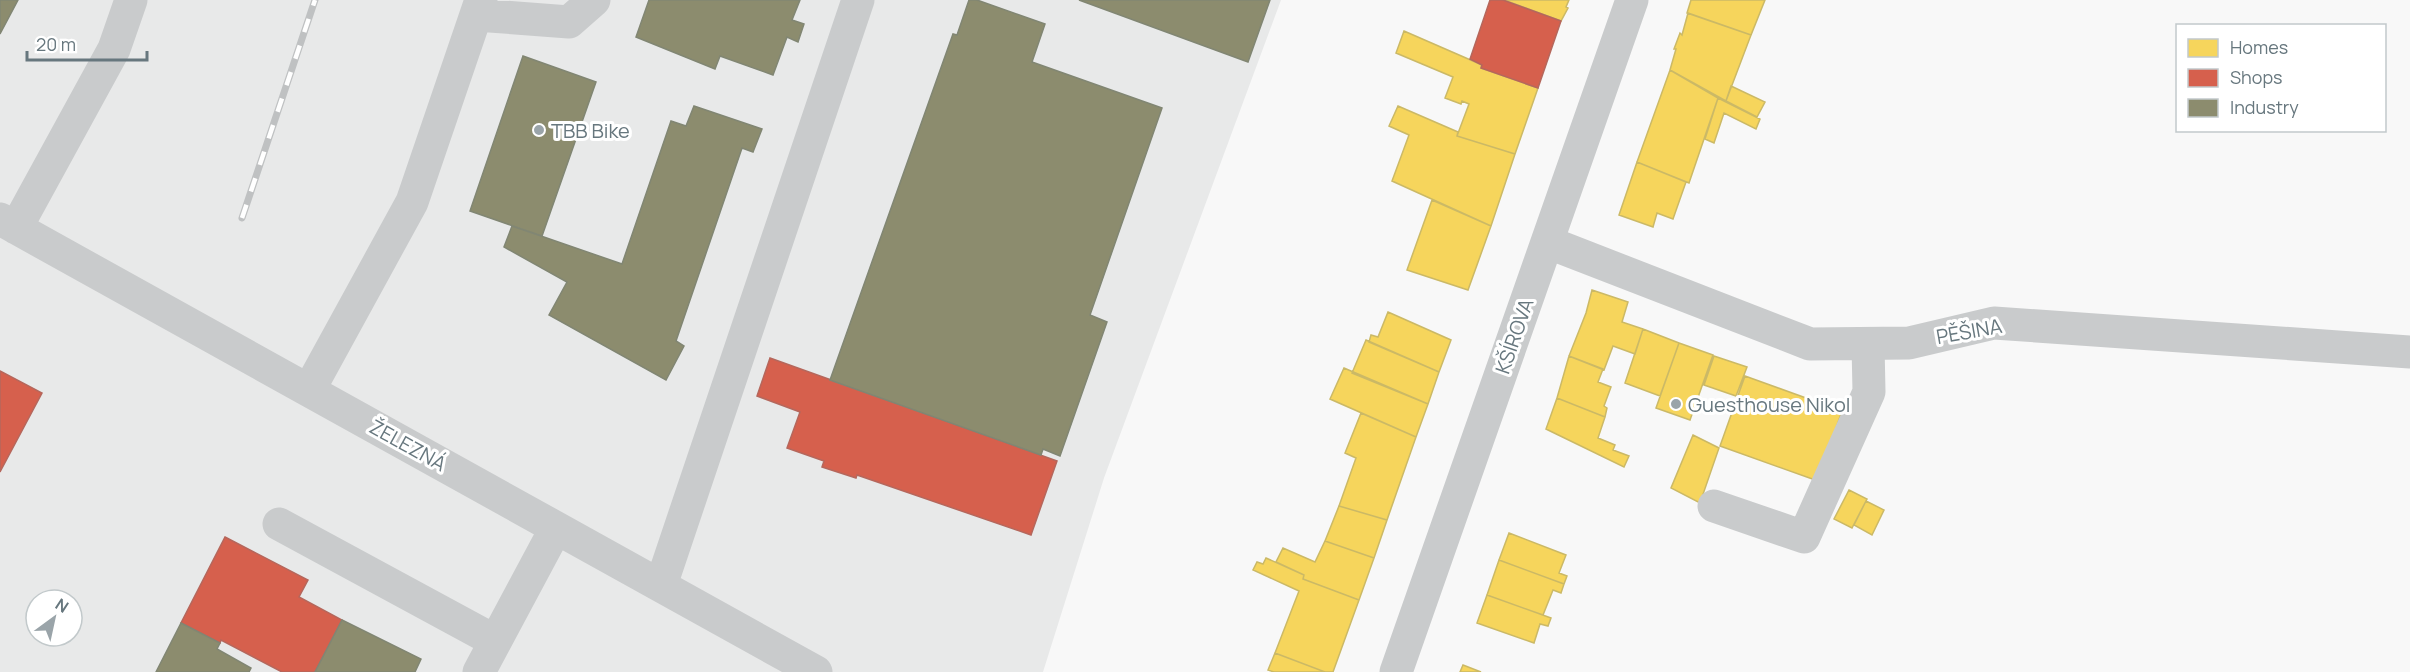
<svg xmlns="http://www.w3.org/2000/svg" width="2410" height="672" viewBox="0 0 2410 672" font-family="Manrope,sans-serif">
	<rect width="100%" height="100%" fill="#f8f8f8"/>
	<path fill="#e8e9e9" fill-rule="evenodd" d="M0,0H1281L1104,478L1043,672H0ZM36,600H72V636H36Z"/>
	<path fill="#f6d55c" stroke="#cbb966" stroke-width="1.5" d="M1504,0H1569L1566,7L1568,8L1561,21Z
		M1691,0H1765L1751,35L1687,13Z
		M1688,13L1751,35L1726,101L1670,70L1676,49H1674L1680,33L1682,35Z
		M1404,31L1482,65L1481,68L1538,88L1515,154L1457,136L1469,104L1462,101L1461,104L1445,98L1453,77L1396,53Z
		M1670,70L1718,98L1689,183L1637,162Z
		M1731,86L1765,102L1757,117L1726,101Z
		M1718,98L1760,119L1756,129L1724,113L1714,143L1705,139Z
		M1398,106L1458,132L1457,136L1515,154L1491,226L1392,181L1409,135L1389,126Z
		M1637,162L1686,182L1673,219L1657,213L1653,227L1619,215Z
		M1432,200L1491,226L1468,290L1407,270Z
		M1592,290L1628,302L1622,322L1643,329L1635,354L1613,346L1604,370L1569,356L1586,313Z
		M1388,312L1451,340L1439,372L1369,342L1371,335L1378,337Z
		M1643,329L1679,343L1660,396L1625,383Z
		M1366,340L1439,372L1428,404L1352,373Z
		M1679,343L1713,355L1690,420L1656,408Z
		M1569,356L1603,369L1598,382L1611,387L1604,406L1607,408L1605,417L1557,398Z
		M1714,356L1747,367L1736,396L1704,385Z
		M1344,368L1428,404L1416,437L1330,399Z
		M1745,376L1842,411L1818,481L1720,446Z
		M1557,398L1605,417L1598,438L1615,445L1613,450L1629,456L1624,467L1546,429Z
		M1361,413L1416,437L1387,520L1339,506L1356,458L1345,453Z
		M1693,435L1719,448L1700,503L1671,488Z
		M1849,490L1867,499L1852,528L1834,519Z
		M1866,501L1884,510L1872,535L1854,525Z
		M1339,506L1387,520L1374,558L1325,541Z
		M1509,533L1566,555L1559,573L1567,576L1564,584L1499,560Z
		M1325,541L1374,558L1359,600L1303,579L1304,575L1276,562L1283,548L1315,562Z
		M1266,558L1304,575L1303,579L1359,600L1333,672H1325L1275,653L1299,591L1253,570L1257,562L1263,564Z
		M1499,560L1564,584L1561,593L1553,590L1543,615L1487,595Z
		M1487,595L1551,618L1548,626L1540,624L1534,643L1477,623Z
		M1275,653L1325,672H1274L1268,670Z
		M1463,665L1481,672H1460Z"/>
	<path fill="#d6604d" stroke="#b5675c" stroke-width="1.5" d="M1490,0H1503L1561,21L1538,88L1481,68L1482,65L1470,59Z
		M770,358L1057,461L1031,535L857,475L856,478L822,467L824,461L787,448L800,412L757,396Z
		M0,371L42,393L0,472Z
		M225,537L308,580L299,597L342,620L315,672H282L221,640L220,643L181,623Z"/>
	<path fill="#8c8c6e" stroke="#818673" stroke-width="1.5" d="M0,0H18L0,34Z
		M649,0H800L792,20L804,24L798,42L787,37L773,75L720,56L715,69L636,37Z
		M969,0H977L1045,24L1032,62L1162,108L1090,315L1107,322L1060,456L1043,449L1041,455L830,380L953,34L957,35Z
		M1079,0H1270L1248,62Z
		M523,56L596,82L542,236L470,211Z
		M694,106L762,129L753,152L742,148L676,341L684,346L666,380L549,315L567,282L504,247L512,226L622,264L671,121L686,126Z
		M342,620L421,659L415,672H315Z
		M181,623L220,643L217,649L251,668L249,672H156Z"/>
	<g fill="none" stroke-linecap="round" stroke-linejoin="round">
		<path stroke="#c9cbcc" stroke-width="33" d="M476,15L569,22L594,0
			M0,219L816,672
			M16,228L114,49L131,0
			M1547,242L1810,344L1909,343L1994,323L2410,352
			M309,390L412,202L481,0
			M1714,506L1804,537L1869,392L1868,344
			M279,524L495,641
			M661,585L858,0
			M479,672L556,528
			M1396,672L1632,0"/>
		<g stroke="#bfc1c2" stroke-width="7">
			<path id="rail" d="M242,218L315,0"/>
		</g>
		<use href="#rail" stroke="#fff" stroke-width="4.5" stroke-dasharray="14" stroke-linecap="butt"/>
	</g>
	<g fill="#9aa4a9" stroke="#fff" stroke-width="2">
		<circle cx="539" cy="130" r="6"/>
		<circle cx="1676" cy="404" r="6"/>
	</g>
	<g text-anchor="middle" dominant-baseline="central" stroke-width="6" stroke-linejoin="round" paint-order="stroke">
		<g font-size="20" fill="#67777e" stroke="#fff" text-anchor="start">
			<text x="551" y="130">TBB Bike</text>
			<text x="1688" y="404">Guesthouse Nikol</text>
		</g>
		<g font-size="20" fill="#67777e" stroke="#fff">
			<text transform="translate(1969 331) rotate(-10)">PĚŠINA</text>
			<text transform="translate(1514 336) rotate(-71)">KŠÍROVA</text>
			<text transform="translate(408 445) rotate(29)">ŽELEZNÁ</text>
		</g>
	</g>
	<rect x="2176" y="24" width="210" height="108" fill="#ffffff" stroke="#c2c9cb" stroke-width="1.5"/>
	<rect x="2188" y="39" width="30" height="18" fill="#f6d55c" stroke="#c2c9cb" stroke-width="1.5"/>
	<text x="2230" y="54" font-size="18" fill="#67777e">Homes</text>
	<rect x="2188" y="69" width="30" height="18" fill="#d6604d" stroke="#c2c9cb" stroke-width="1.5"/>
	<text x="2230" y="84" font-size="18" fill="#67777e">Shops</text>
	<rect x="2188" y="99" width="30" height="18" fill="#8c8c6e" stroke="#c2c9cb" stroke-width="1.5"/>
	<text x="2230" y="114" font-size="18" fill="#67777e">Industry</text>
	<g transform="translate(54 618) rotate(33)"><circle r="28" fill="#ffffff" stroke="#c2c9cb" stroke-width="1.5"/>
	<path d="M0-4.5L10 22L0 15L-10 22Z" fill="#9aa4a9"/>
	<text y="-9" font-size="16" font-weight="bold" text-anchor="middle" fill="#67777e">N</text>
	</g>
	<path d="M27 51v9h120v-9" fill="none" stroke="#67777e" stroke-width="3"/>
	<text x="36" y="51" font-size="18" fill="#67777e" stroke="#ffffff" stroke-width="4.5" paint-order="stroke">20 m</text>
</svg>
